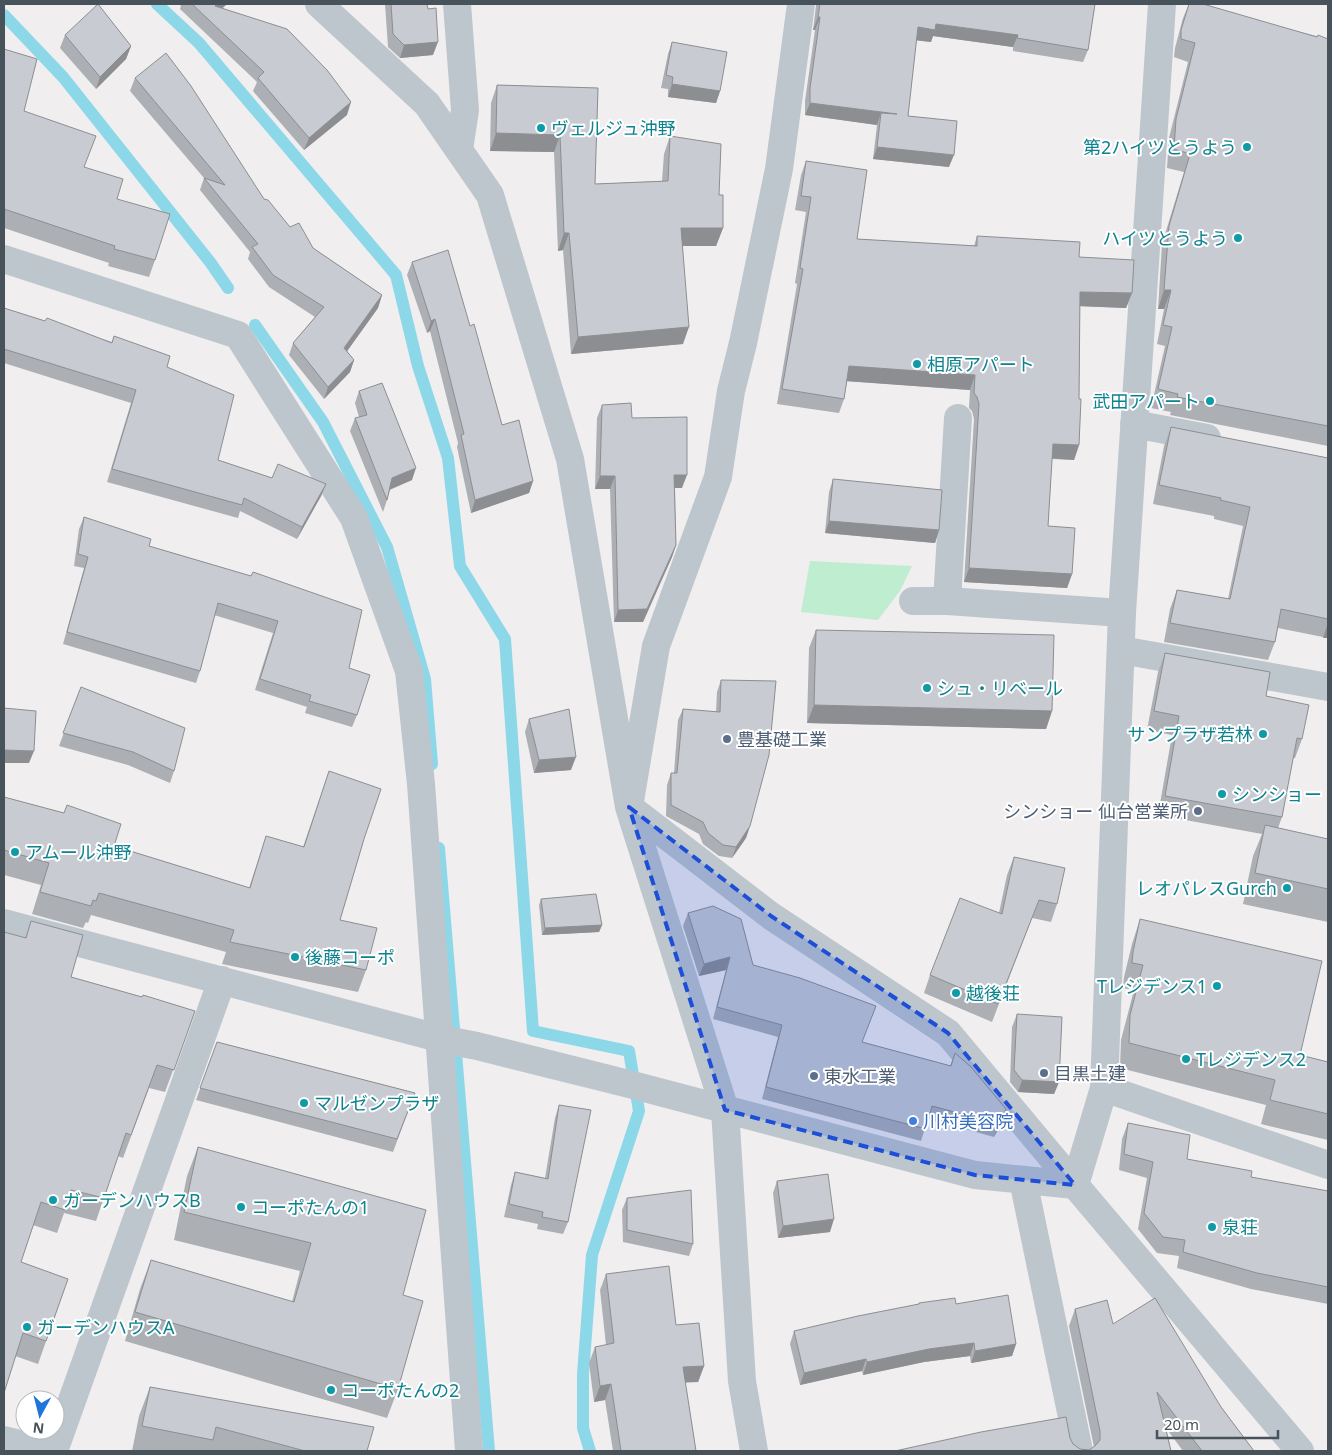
<svg xmlns="http://www.w3.org/2000/svg" width="1332" height="1455" viewBox="0 0 1332 1455" font-family="'Noto Sans','Noto Sans JP',sans-serif">
	<rect width="100%" height="100%" fill="#f1eeef"/>
	<path fill="#beedcf" d="M810,561L912,566L900,591L878,620L801,612Z"/>
	<g fill="none" stroke-linecap="round" stroke-linejoin="round">
		<path stroke="#8cd8e9" stroke-width="12" d="M157,4L199,43L396,275L418,366L448,458L460,566L505,639L533,1031L629,1051L639,1111L592,1255L583,1374V1428L590,1451
			M4,15L63,77L210,262L228,288
			M255,325L323,422L387,547L425,679L432,764
			M439,848L489,1451"/>
		<path stroke="#bdc6cd" stroke-width="28" d="M457,4L465,110L459,150
			M1162,4L1122,613L1104,1088L1075,1185L1300,1451
			M4,259L238,335L354,518L409,671L421,784L469,1451
			M1134,424L1207,438
			M913,601H947L1122,613
			M947,601L958,418
			M1121,650L1328,687
			M4,923L446,1040L477,1046L625,1083L975,1175L1075,1185L948,1033L771,916L629,807L570,459L490,195L427,104L319,4
			M1104,1088L1328,1165
			M1023,1180L1079,1451
			M4,1440L49,1451
			M54,1451L222,980
			M754,1451L742,1381L725,1110L629,807L656,646L718,477L731,391L743,343L779,169L801,4"/>
	</g>
	<path fill="#acafb4" d="M179,4H227L222,8L347,115L304,150L253,91L257,82L180,9L181,6Z
		M385,4H427L433,55L400,58L388,47Z
		M816,4H1095L1088,50L1083,62L1013,51V47L933,36L931,42L916,40L908,116L949,167L873,159L877,125L805,115V101L815,30H813L816,6Z
		M1189,4L1328,39V446L1170,415L1171,412L1151,408L1165,346L1157,344L1164,309H1158L1162,244L1184,172L1167,168L1169,138L1188,62L1174,57L1175,48L1183,18Z
		M65,35L131,46L126,59L96,89L60,48Z
		M672,42L720,91L716,103L668,97V89L661,88L668,54Z
		M4,49L24,111L85,167L117,199L155,260L149,277L108,266L109,263L4,228Z
		M135,78L264,199L290,227L313,248L382,295L378,308L347,351L354,360L350,372L324,399L289,355L293,343L315,317L269,287L248,259L250,252L200,190L204,178L130,91Z
		M497,85L598,88L595,184L662,181L664,154L670,136L719,195L723,228L716,246H683V344L571,354L563,250L558,251L554,152L490,151L491,103Z
		M806,161L857,239L974,246L977,236L1079,257L1132,293L1126,308L1080,306L1079,399V445L1074,460L1052,459L1048,526L1072,574L1067,588L964,582L974,419L972,411L969,408L970,390L847,381L844,399L839,413L777,404L797,284L795,283L806,212L795,210L801,175Z
		M412,262L470,326L502,425L533,481L529,493L471,513L457,447L458,443L430,331L427,333L407,275Z
		M4,308L112,342L114,336L167,367L218,460L272,478L326,484L321,496L297,539L240,511L238,518L107,482L131,403L4,363Z
		M359,391L412,480L390,490L387,500L383,512L350,431L355,418L359,417L355,403Z
		M602,405L632,418L682,488H675L676,545L672,557L643,622H614L610,489H595L597,418Z
		M1171,427L1328,458V638L1278,628L1275,642L1268,660L1164,642L1170,609L1177,590L1228,599L1243,526L1214,519V516L1153,504L1164,446Z
		M833,479L939,530L935,543L825,533L829,492Z
		M84,517L149,546L251,576L349,668L357,715L352,727L305,713L307,707L255,690L273,633L214,615L200,671L196,683L63,644L84,568L74,566L79,529Z
		M816,630L1052,711L1046,729L807,723L809,648Z
		M1165,653L1266,696L1302,739L1295,758H1293L1282,817L1278,828L1328,839V922L1243,904L1253,856L1262,834L1158,815L1172,735L1147,730L1158,672Z
		M721,680L750,826L746,838L732,858L719,856L703,844L699,834L666,816L667,785L671,773H674L678,720L683,709L716,712L717,692Z
		M81,687L174,771L170,783L128,765L59,746Z
		M529,719L571,770L534,773L525,732Z
		M329,771L364,839L340,920L366,970L358,992L222,964L226,952L91,915L88,923L86,922L83,928L32,914L41,885L4,875V797L64,813L67,805L114,846L249,888L266,836L303,847Z
		M1014,857L1057,904L1051,922L1032,918L992,1022L924,993L930,975L999,913L1007,875Z
		M541,899L602,925L599,932L542,935L539,905Z
		M688,913L753,965L862,1042L950,1066L955,1053L1002,1122L994,1137L928,1119L921,1141L762,1099L778,1037L713,1019L726,970L699,976L683,926Z
		M1140,919L1300,1055L1328,1062V1140L1261,1124L1266,1105L1120,1068L1121,1040L1134,990L1123,988L1124,977L1132,944Z
		M31,921L71,977L142,997L195,1011L165,1092L149,1088L123,1158L118,1156L96,1221L64,1213L57,1233L33,1225L21,1262L68,1279L38,1364L15,1356L25,938Z
		M1017,1014L1059,1082L1054,1094L1018,1092L1010,1082L1012,1027Z
		M217,1042L415,1093L393,1152L196,1100Z
		M559,1105L568,1222L563,1234L537,1229L538,1224L504,1217L511,1185L515,1172L545,1178L555,1118Z
		M1128,1123L1187,1159L1251,1177L1328,1191V1304L1251,1289L1177,1268L1179,1256L1157,1253L1138,1229L1147,1178L1119,1170L1122,1139Z
		M198,1147L403,1295L398,1389L387,1418L125,1341L140,1289L151,1260L292,1302L300,1271L174,1240L187,1176Z
		M777,1181L830,1232L778,1238L773,1193Z
		M627,1198L693,1244L689,1256L623,1242L622,1210Z
		M606,1274L676,1325L704,1366L698,1382H685L696,1451H613L605,1400L594,1402L589,1363L595,1347L606,1345L600,1290Z
		M919,1303L956,1304L1016,1344L1012,1356L971,1363L970,1356L924,1362L863,1375L862,1371L800,1385L790,1344L794,1331L918,1304Z
		M1075,1309L1113,1324L1221,1407L1254,1451H1183L1166,1428L1171,1451H895L1070,1438L1073,1444L1080,1449L1089,1450L1094,1447L1069,1326Z
		M150,1387L367,1451H132L139,1416Z"/>
	<path fill="#8c8e92" d="M218,4H227L211,19L215,6Z
		M818,17H820L815,30H813Z
		M936,24L1018,35L1013,47L933,36L931,42L913,40L918,27Z
		M438,42L433,55L400,58L404,45Z
		M131,46L126,59L96,89L100,77Z
		M672,84L720,91L716,103L668,97Z
		M351,102L347,115L304,150L309,138Z
		M810,103L897,114L881,113L877,125L805,115Z
		M496,133L560,135L554,152L490,151Z
		M877,147L954,155L949,167L873,159Z
		M681,228H723L716,246H675Z
		M564,233H569L563,250L558,251Z
		M1164,290H1171L1164,309H1158Z
		M1080,292L1132,293L1126,308L1075,306Z
		M382,295L378,308L340,361L344,348Z
		M435,319L430,331L427,333L431,321Z
		M689,327L683,344L571,354L578,337Z
		M354,360L350,372L324,399L328,387Z
		M849,366L975,375L970,390L844,381Z
		M1053,444L1079,445L1074,460L1047,458Z
		M416,468L412,480L388,490L392,478Z
		M674,475H687L682,488H670Z
		M600,476H615L610,489H595Z
		M533,481L529,493L471,513L475,500Z
		M326,484L321,496L297,539L302,527Z
		M829,521L939,530L935,543L825,533Z
		M676,545L672,557L643,622H614L618,610Z
		M969,568L1072,574L1067,588L964,582Z
		M1328,623V638H1323Z
		M814,705L1052,711L1046,729L807,723Z
		M4,750L34,751L29,763H4Z
		M576,757L571,770L534,773L539,760Z
		M750,826L746,838L732,858L736,847Z
		M602,925L599,932L542,935L545,928Z
		M730,957L726,970L699,976L704,964Z
		M1022,1080L1059,1082L1054,1094L1018,1092Z
		M1006,1109L1002,1122L994,1137L999,1124Z
		M834,1219L830,1232L778,1238L783,1226Z
		M974,1343L970,1356L924,1362L863,1375L867,1362L929,1349Z
		M1016,1344L1012,1356L971,1363L975,1351Z
		M866,1359L862,1371L800,1385L804,1373Z
		M704,1366L698,1382L677,1383L683,1367Z
		M611,1384L605,1400L594,1402L600,1386Z"/>
	<path fill="#c8cbd1" stroke="#8c8e92" d="M98,4L131,46L100,77L65,35Z
		M192,4H218L215,6L287,29L327,70L351,102L309,138L258,78L264,72Z
		M391,4H427L428,9L436,8L438,42L404,45L393,34Z
		M820,4H1095L1088,50L1017,38L1018,35L936,24L935,30L918,27L908,116L957,121L954,155L877,147L881,113L897,114L810,103V88L820,17H818Z
		M1189,4H1203L1317,37L1318,35L1328,39V426L1177,397L1178,394L1158,389L1172,327L1163,325L1171,290H1164L1169,226L1190,154L1174,149L1176,119L1195,43L1181,39V30Z
		M672,42L727,52L720,91L672,84L673,77L666,75Z
		M4,49L37,59L24,111L96,136L84,167L123,179L117,199L170,214L155,260L114,249L115,246L4,209Z
		M166,53L191,86L264,199L268,200L290,227L299,223L313,248L382,295L344,348L354,360L328,387L293,343L324,307L273,275L252,247L258,244L204,178L225,185L135,78Z
		M497,85L598,88L595,184L668,181L670,136L721,144L719,195H723V228H681L689,327L578,337L569,233H564L560,135L496,133Z
		M806,161L867,170L857,239L977,246V236L1080,242L1079,257L1134,260L1132,293L1080,292L1079,399H1081L1079,445L1053,444L1048,526L1075,528L1072,574L969,568L979,404L977,397L974,393L975,375L849,366L844,399L782,389L803,269L800,268L811,197L801,196Z
		M448,250L470,326L474,324L502,425L519,420L533,481L475,500L461,435L464,434L435,319L431,321L412,262Z
		M4,308L45,321L47,318L112,343L114,336L170,356L167,367L234,395L218,460L272,478L278,464L326,484L302,527L244,498L242,505L112,469L136,390L4,349Z
		M382,383L416,468L392,478L387,500L355,418L367,415L359,391Z
		M631,403L632,418L687,417V475H674L676,545L647,609L618,610L615,476H600L602,405Z
		M1171,427L1328,458V619L1281,609L1275,642L1170,623L1177,590L1230,599L1250,507L1220,500L1221,498L1159,485Z
		M833,479L942,490L939,530L829,521Z
		M84,517L151,539L149,546L251,576L253,572L362,610L349,668L370,675L357,715L309,701L311,695L260,679L278,621L218,603L200,671L67,632L88,557L78,554Z
		M816,630L1054,635L1052,711L814,705Z
		M1165,653L1270,672L1266,696L1309,705L1302,739L1297,738L1282,817L1165,796L1179,716L1154,711Z
		M721,680L776,681L769,755L750,826L736,847L723,845L708,833L703,822L671,805V773H677L683,709L720,712Z
		M81,687L185,728L174,771L133,752L63,733Z
		M4,708L36,711L34,751L4,750Z
		M569,709L576,757L539,760L529,719Z
		M329,771L381,789L364,839L340,920L377,928L366,970L230,942L234,930L99,893L96,901L93,900L91,906L40,892L49,863L4,850V797L64,813L67,805L121,824L114,846L250,888L266,836L304,847Z
		M1265,825L1328,839V889L1255,873Z
		M1014,857L1065,868L1057,904L1039,900L998,1004L930,975L960,898L1002,914Z
		M596,894L602,925L545,928L541,899Z
		M713,906L741,919L753,965L800,978L876,1006L862,1042L951,1066L955,1053L971,1067L1006,1109L999,1124L932,1106L926,1129L766,1087L782,1025L717,1007L730,957L704,964L688,913Z
		M1140,919L1322,961L1300,1055L1328,1062V1114L1270,1100L1275,1080L1129,1043L1130,1015L1143,965L1132,963L1133,952Z
		M31,921L83,935L71,977L142,997L143,995L195,1011L174,1070L157,1065L131,1135L126,1133L104,1198L71,1190L65,1210L41,1202L21,1262L68,1279L46,1341L23,1333L4,1393V932L26,938Z
		M1017,1014L1062,1017L1059,1082L1022,1080L1014,1070Z
		M217,1042L415,1093L397,1139L200,1088Z
		M559,1105L591,1110L568,1222L542,1217L543,1212L509,1204L515,1172L548,1179Z
		M1128,1123L1190,1135L1187,1159L1252,1171L1251,1177L1328,1191V1287L1257,1273L1183,1252L1185,1240L1163,1237L1144,1213L1153,1162L1124,1154Z
		M198,1147L426,1210L403,1295L423,1301L398,1389L135,1312L151,1260L294,1302L311,1243L184,1212Z
		M828,1174L834,1219L783,1226L777,1181Z
		M691,1190L693,1244L627,1230V1198Z
		M669,1266L676,1325L699,1323L704,1366L683,1367L696,1451H621L611,1384L600,1386L595,1347L614,1343L606,1274Z
		M1008,1295L1016,1344L975,1351L974,1343L929,1349L867,1362L866,1359L804,1373L794,1331L858,1316L919,1304V1303L955,1298L956,1304Z
		M1155,1298L1221,1407L1254,1451H1202L1157,1392L1171,1451H895L981,1432L1066,1417L1070,1438L1073,1444L1080,1449L1089,1450L1095,1446L1100,1440V1431L1075,1309L1107,1300L1113,1324Z
		M150,1387L374,1427L367,1451H305L216,1427L213,1440L142,1426Z"/>
	<path fill="#1d4ed8" fill-opacity="0.2" stroke="#1d4ed8" stroke-width="4" stroke-dasharray="10 6" stroke-linejoin="round" d="M629,807L771,916L948,1033L1075,1185L975,1175L725,1110Z"/>
	<g fill="#0f9aa8" stroke="#fff" stroke-width="2">
		<circle cx="541" cy="128" r="5"/>
		<circle cx="1247" cy="147" r="5"/>
		<circle cx="1238" cy="238" r="5"/>
		<circle cx="917" cy="364" r="5"/>
		<circle cx="1210" cy="401" r="5"/>
		<circle cx="927" cy="688" r="5"/>
		<circle cx="1263" cy="734" r="5"/>
		<circle cx="1222" cy="794" r="5"/>
		<circle cx="15" cy="852" r="5"/>
		<circle cx="1287" cy="888" r="5"/>
		<circle cx="295" cy="957" r="5"/>
		<circle cx="1217" cy="986" r="5"/>
		<circle cx="956" cy="993" r="5"/>
		<circle cx="1186" cy="1059" r="5"/>
		<circle cx="304" cy="1103" r="5"/>
		<circle cx="53" cy="1200" r="5"/>
		<circle cx="241" cy="1207" r="5"/>
		<circle cx="1212" cy="1227" r="5"/>
		<circle cx="27" cy="1327" r="5"/>
		<circle cx="331" cy="1390" r="5"/>
	</g>
	<g fill="#5c6f8a" stroke="#fff" stroke-width="2">
		<circle cx="727" cy="739" r="5"/>
		<circle cx="1198" cy="811" r="5"/>
		<circle cx="1044" cy="1073" r="5"/>
		<circle cx="814" cy="1076" r="5"/>
	</g>
	<circle fill="#3f7fe0" stroke="#fff" stroke-width="2" cx="913" cy="1121" r="5"/>
	<g text-anchor="middle" dominant-baseline="central" stroke-width="4" stroke-linejoin="round" paint-order="stroke">
		<g font-size="18" fill="#0d838f" stroke="#fff" text-anchor="start">
			<text x="551" y="128">ヴェルジュ沖野</text>
			<text x="1237" y="147" text-anchor="end">第2ハイツとうよう</text>
			<text x="1228" y="238" text-anchor="end">ハイツとうよう</text>
			<text x="927" y="364">相原アパート</text>
			<text x="1200" y="401" text-anchor="end">武田アパート</text>
			<text x="937" y="688">シュ・リベール</text>
			<text x="1253" y="734" text-anchor="end">サンプラザ若林</text>
			<text x="1232" y="794">シンショー</text>
			<text x="25" y="852">アムール沖野</text>
			<text x="1277" y="888" text-anchor="end">レオパレスGurch</text>
			<text x="305" y="957">後藤コーポ</text>
			<text x="1207" y="986" text-anchor="end">Tレジデンス1</text>
			<text x="966" y="993">越後荘</text>
			<text x="1196" y="1059">Tレジデンス2</text>
			<text x="314" y="1103">マルゼンプラザ</text>
			<text x="63" y="1200">ガーデンハウスB</text>
			<text x="251" y="1207">コーポたんの1</text>
			<text x="1222" y="1227">泉荘</text>
			<text x="37" y="1327">ガーデンハウスA</text>
			<text x="341" y="1390">コーポたんの2</text>
		</g>
		<g font-size="18" fill="#4e5e75" stroke="#fff" text-anchor="start">
			<text x="737" y="739">豊基礎工業</text>
			<text x="1188" y="811" text-anchor="end">シンショー 仙台営業所</text>
			<text x="1054" y="1073">目黒土建</text>
			<text x="824" y="1076">東水工業</text>
		</g>
		<g font-size="18" fill="#366cbe" stroke="#fff" text-anchor="start">
			<text x="923" y="1121">川村美容院</text>
		</g>
	</g>
	<rect width="1332" height="1455" fill="none" stroke="#47525b" stroke-width="10"/>
	<g transform="translate(40 1415) rotate(187)"><circle r="24" fill="#ffffff" stroke="#b5babd"/>
	<path d="M0-4L9 19L0 12L-9 19Z" fill="#1e75db"/>
	<text y="-8" font-size="14" font-weight="bold" text-anchor="middle" fill="#47525b">N</text>
	</g>
	<path d="M1157 1430v8h121v-8" fill="none" stroke="#47525b" stroke-width="2.5"/>
	<text x="1164" y="1430" font-size="15" fill="#47525b" stroke="#ffffff" stroke-width="4" paint-order="stroke">20 m</text>
</svg>
